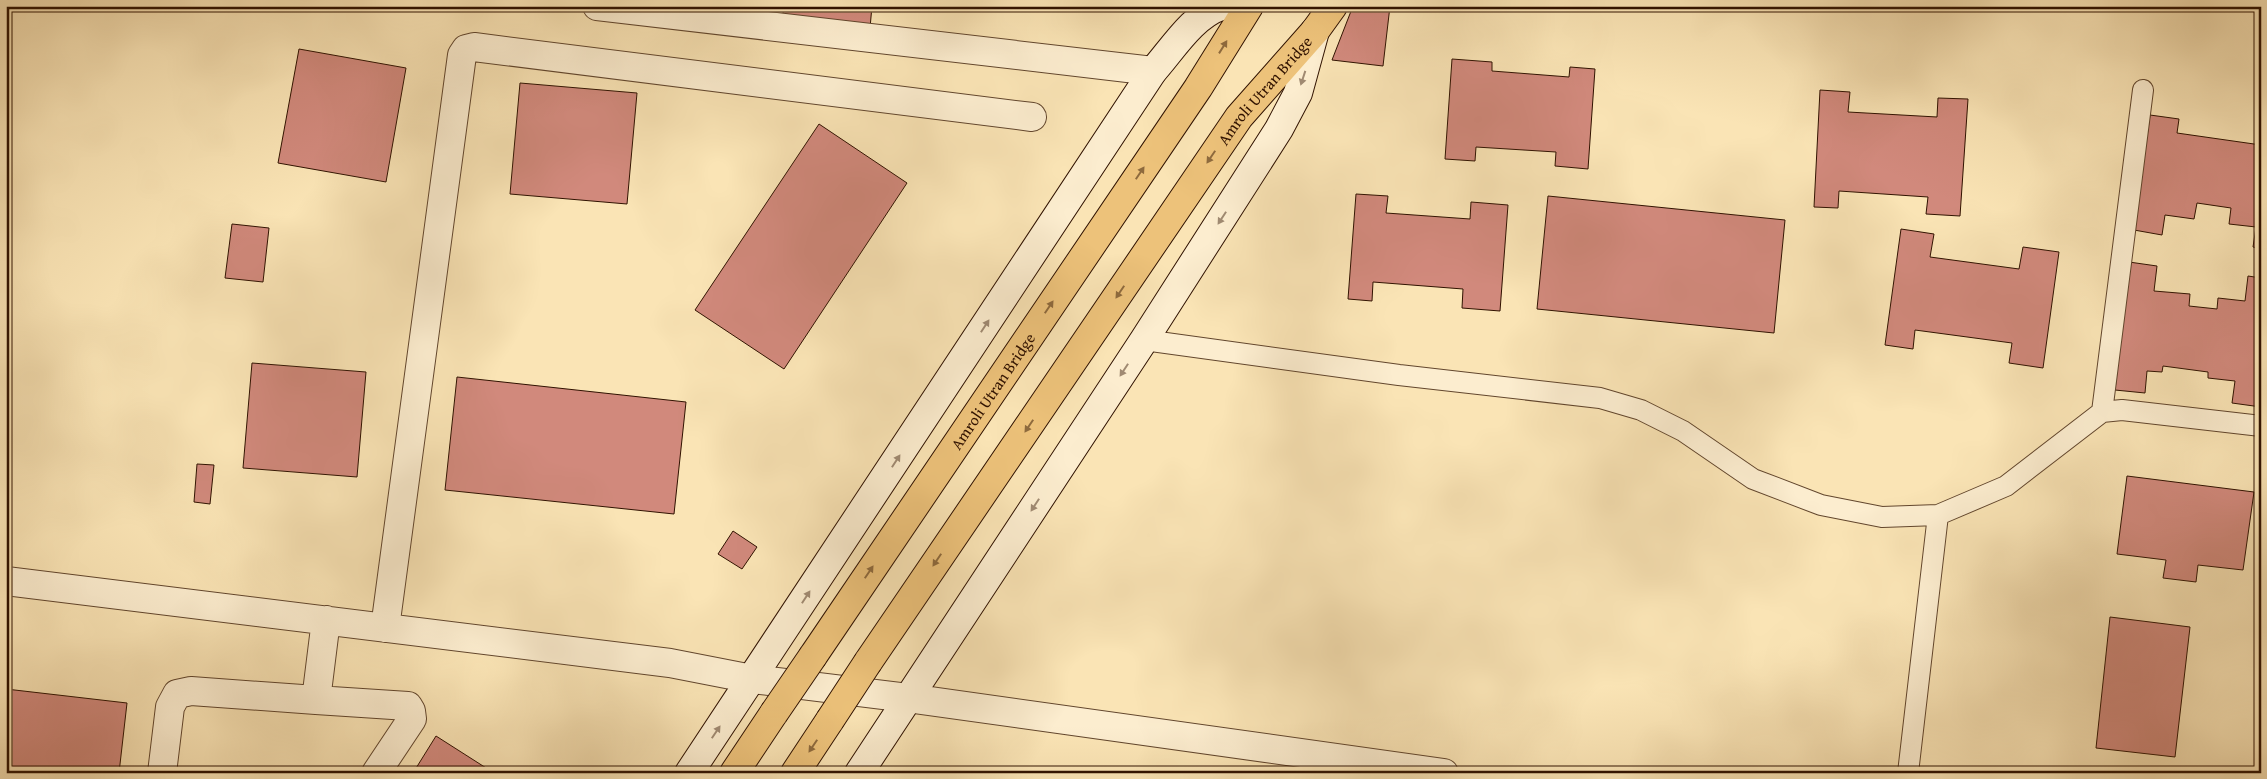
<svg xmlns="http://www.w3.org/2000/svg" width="2267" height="779" viewBox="0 0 2267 779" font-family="'Gentium Book Plus',serif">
	<rect width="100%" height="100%" fill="#fae4b5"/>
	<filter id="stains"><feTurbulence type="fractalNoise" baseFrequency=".004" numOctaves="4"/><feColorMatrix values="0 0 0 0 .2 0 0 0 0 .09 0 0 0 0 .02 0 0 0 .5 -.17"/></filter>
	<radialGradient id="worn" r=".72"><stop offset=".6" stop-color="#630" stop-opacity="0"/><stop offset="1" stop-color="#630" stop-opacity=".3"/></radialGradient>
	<path fill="#d1897c" stroke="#301200" d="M784,6H872L870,28L782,20Z
		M1353,6H1390L1383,66L1332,60Z
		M299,49L406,68L386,182L278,163Z
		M1452,59L1492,62V71L1569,77L1570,67L1595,69L1588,169L1555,166L1556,152L1476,147L1475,161L1445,159Z
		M520,83L637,93L627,204L510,194Z
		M1820,90L1850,92L1848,112L1937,117L1938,98L1968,99L1960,216L1926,214L1928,197L1839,191L1838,208L1814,207Z
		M2150,115L2179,119L2177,133L2261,145V249L2253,247L2256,227L2229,224L2231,208L2197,203L2194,219L2165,215L2162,235L2134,230Z
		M819,124L907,183L784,369L695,310Z
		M1356,194L1388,196L1386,213L1470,219L1471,202L1508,205L1500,311L1462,308L1463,289L1373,282L1372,301L1348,299Z
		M1548,196L1785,220L1774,333L1537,309Z
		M232,224L269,228L263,282L225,278Z
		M1901,229L1934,234L1930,257L2019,269L2023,247L2059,252L2043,368L2009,363L2012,343L1915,330L1913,349L1885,345Z
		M2129,262L2157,266L2154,291L2190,294L2189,306L2217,309L2218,298L2245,301L2248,276L2261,278V407L2232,403L2235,381L2208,378V372L2163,366L2162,372L2147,371L2145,393L2115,390Z
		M252,363L366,372L357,477L243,468Z
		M457,377L686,402L674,514L445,490Z
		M197,464L214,465L210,504L194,502Z
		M2127,476L2254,492L2243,570L2198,565L2196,582L2163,578L2166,560L2117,554Z
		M733,531L757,547L742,569L718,554Z
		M2110,617L2190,627L2175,757L2096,748Z
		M6,689L127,703L119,773H6Z
		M436,736L494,773H413Z"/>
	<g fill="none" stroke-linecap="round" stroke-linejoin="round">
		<g stroke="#62462d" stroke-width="22">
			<path id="lane" d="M1144,340L1399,375L1600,398L1641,410L1683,431L1753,479L1821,505L1882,517L1938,515L2006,486L2102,412L2122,410L2261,426
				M2102,412L2143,90
				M1908,773L1938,515"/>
		</g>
		<g stroke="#62462d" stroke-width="30">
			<path id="street" d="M597,6L1153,71
				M6,581L670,663L752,679L908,698L1444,773
				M326,620L316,700L408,706L411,711L412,719L376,773
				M385,628L462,55L466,49L474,47L1032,117
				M162,773L170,707L177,694L191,691L316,700"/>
		</g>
		<g stroke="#301200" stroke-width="30">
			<path id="secondary" d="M689,773L1153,71C1172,50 1192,16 1221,6
				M859,773L1144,340L1279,129L1298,93L1315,31"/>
		</g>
		<g stroke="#301200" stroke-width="30">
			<g id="primary">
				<path id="s1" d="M813,656L1198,88L1249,6"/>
				<path id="s2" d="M868,662L1239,117L1315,31L1333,6"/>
				<path d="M734,773L774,713"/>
				<path d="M795,773L830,720"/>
			</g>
		</g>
		<use href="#lane" stroke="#fcedcf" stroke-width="20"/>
		<use href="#street" stroke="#fcedcf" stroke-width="28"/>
		<use href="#secondary" stroke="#fcedcf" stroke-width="28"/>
		<use href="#primary" stroke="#edc27a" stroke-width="28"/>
		<g stroke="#301200" stroke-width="30" stroke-linecap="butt">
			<path id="primary-bridge" d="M774,713L813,656
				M830,720L868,662"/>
		</g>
		<use href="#primary-bridge" stroke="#edc27a" stroke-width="28"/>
	</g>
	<defs><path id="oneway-solid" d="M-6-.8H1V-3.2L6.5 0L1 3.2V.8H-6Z" transform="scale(1.25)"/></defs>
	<g fill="#8e6a3d">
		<use href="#oneway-solid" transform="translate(1223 47) rotate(-58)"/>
		<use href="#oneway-solid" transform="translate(1211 157) rotate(124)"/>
		<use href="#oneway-solid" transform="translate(1140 173) rotate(-56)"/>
		<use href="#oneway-solid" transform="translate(1120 292) rotate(124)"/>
		<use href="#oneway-solid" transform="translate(1049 307) rotate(-56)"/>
		<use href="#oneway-solid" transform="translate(1029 426) rotate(124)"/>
		<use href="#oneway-solid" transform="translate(937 560) rotate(124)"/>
		<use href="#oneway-solid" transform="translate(869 572) rotate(-56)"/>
		<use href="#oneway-solid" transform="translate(813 746) rotate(124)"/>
	</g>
	<g fill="#a08a72">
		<use href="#oneway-solid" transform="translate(1303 78) rotate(108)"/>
		<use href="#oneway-solid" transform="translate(1222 218) rotate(123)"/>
		<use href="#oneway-solid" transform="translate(985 326) rotate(-57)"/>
		<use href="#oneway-solid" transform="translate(1124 370) rotate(123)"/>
		<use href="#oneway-solid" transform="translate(896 461) rotate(-57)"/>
		<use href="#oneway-solid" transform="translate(1035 505) rotate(123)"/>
		<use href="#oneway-solid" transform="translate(806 597) rotate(-57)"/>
		<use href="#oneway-solid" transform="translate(716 732) rotate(-56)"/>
	</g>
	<g text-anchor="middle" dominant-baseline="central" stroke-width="4" stroke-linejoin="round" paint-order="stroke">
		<g font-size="16" fill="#301200" stroke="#fcedcf">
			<text stroke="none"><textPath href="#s2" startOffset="696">Amroli Utran Bridge</textPath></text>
			<text stroke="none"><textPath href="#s1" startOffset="320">Amroli Utran Bridge</textPath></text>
		</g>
	</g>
	<rect width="2267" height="779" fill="none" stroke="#fae4b5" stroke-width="25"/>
	<rect x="8" y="8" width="2252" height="764" fill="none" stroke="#301200" stroke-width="2.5"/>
	<rect x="12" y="12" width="2242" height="754" fill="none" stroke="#301200"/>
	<rect width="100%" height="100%" filter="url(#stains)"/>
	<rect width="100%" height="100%" fill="url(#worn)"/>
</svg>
